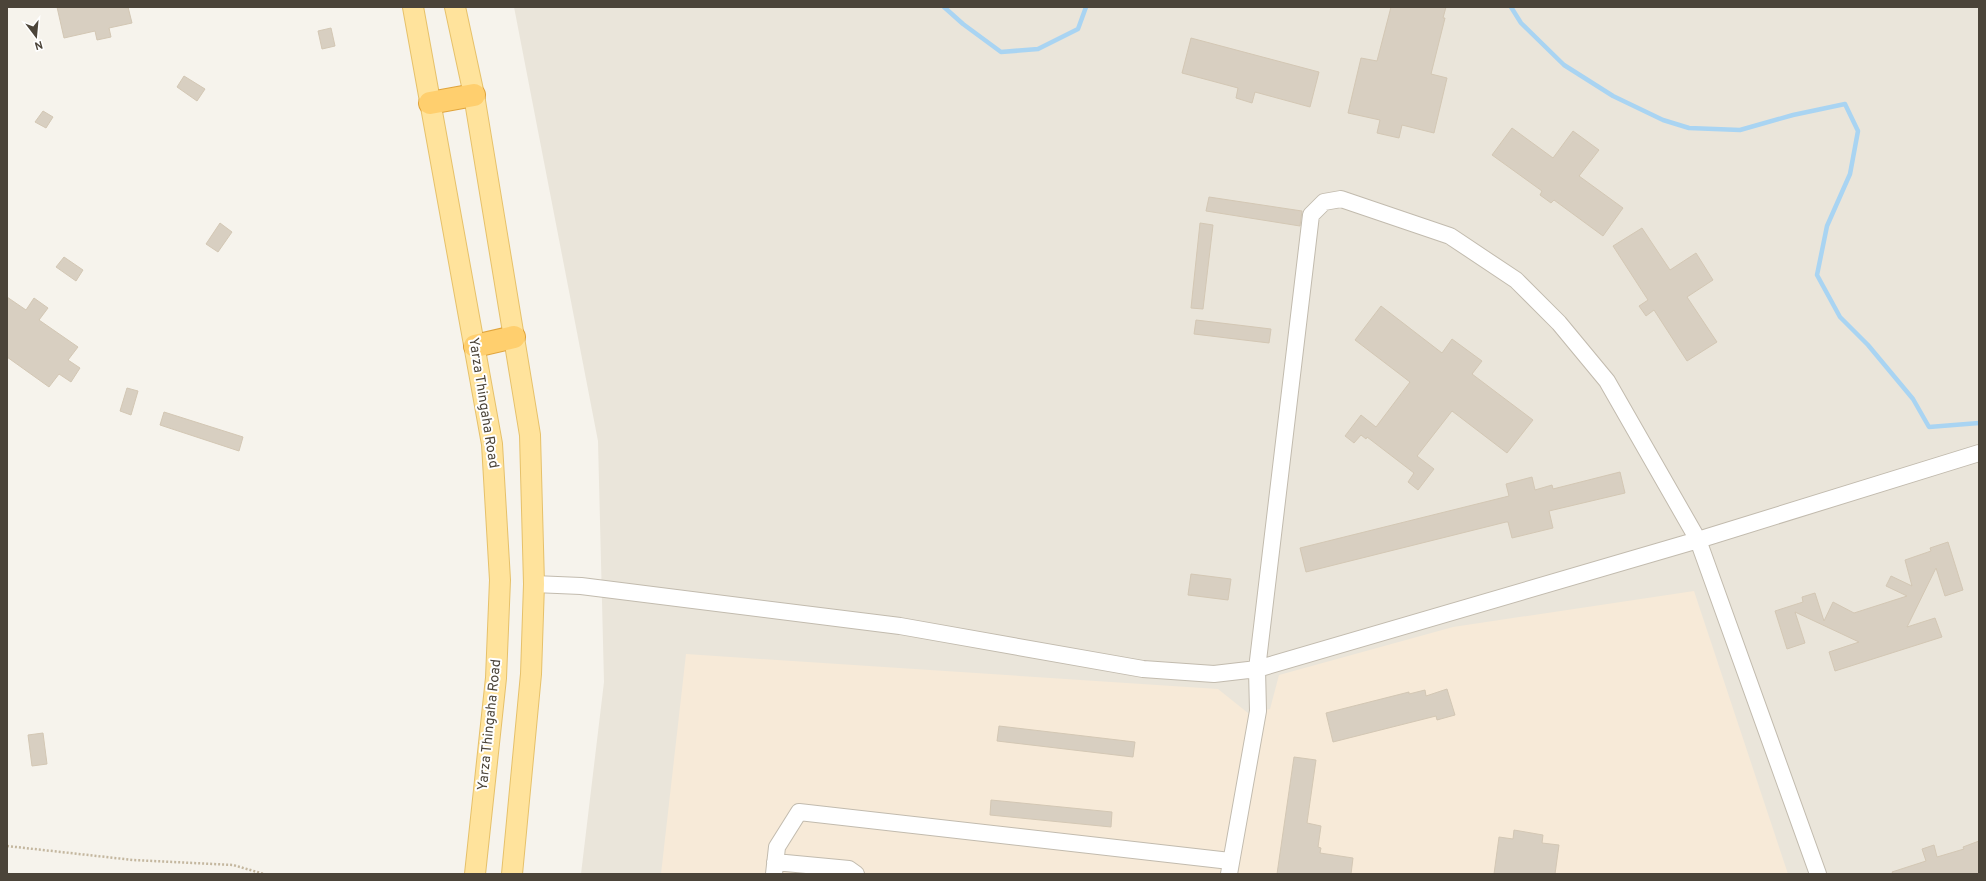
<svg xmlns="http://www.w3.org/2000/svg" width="1986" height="881" viewBox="0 0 1986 881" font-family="Overpass,sans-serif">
	<rect width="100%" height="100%" fill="#f6f3ec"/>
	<path fill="#eae5da" d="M514,7H1979V874H581L604,682L598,441Z"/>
	<path fill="#f7ead8" d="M1694,591L1788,874H661L686,654L1218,689L1248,713L1270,709L1279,675L1453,627Z"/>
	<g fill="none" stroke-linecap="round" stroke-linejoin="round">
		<path stroke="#a9d4f2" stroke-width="4.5" d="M944,7L963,24L1001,52L1038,49L1078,29L1086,7
			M1511,7L1521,23L1564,65L1613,96L1663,120L1689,128L1740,130L1793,115L1845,104L1858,131L1850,174L1827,226L1817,275L1840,317L1868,345L1913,399L1929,427L1979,423"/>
	</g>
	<path fill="#d8cfc1" stroke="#d3c7b4" d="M57,7H128L132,23L109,28L111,37L97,40L95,31L64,38Z
		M1391,7H1446L1443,18H1445L1431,74L1447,78L1434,133L1402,125L1399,138L1377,133L1380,120L1348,113L1361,58L1377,61Z
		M331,28L335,46L322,49L318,31Z
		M1191,38L1319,72L1310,107L1255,92L1252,103L1236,98L1238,88L1182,73Z
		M184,76L205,89L197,101L177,87Z
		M43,111L53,117L46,128L35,122Z
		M1512,128L1553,158L1573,131L1599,150L1579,176L1623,208L1603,236L1554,200L1551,203L1540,195L1542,191L1492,155Z
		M1209,197L1302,211L1300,226L1206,211Z
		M220,223L232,232L218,252L206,244Z
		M1200,223L1213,225L1203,309L1191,308Z
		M1642,228L1670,270L1696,253L1713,280L1687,297L1717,342L1687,361L1654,310L1646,316L1639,306L1648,300L1613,246Z
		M64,257L83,270L76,281L56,267Z
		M7,297L26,310L34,298L48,308L39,320L78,347L68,360L80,368L71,382L59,374L49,387L7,357Z
		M1381,306L1442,353L1452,339L1482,361L1472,374L1533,420L1507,453L1452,411L1417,456L1434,469L1418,490L1408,482L1414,473L1367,437L1366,439L1361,435L1354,443L1345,436L1361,415L1376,427L1410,382L1355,340Z
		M1196,320L1271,329L1269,343L1194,334Z
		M127,388L138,391L131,415L120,411Z
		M164,412L243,437L239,451L160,425Z
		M1620,472L1625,493L1549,511L1553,528L1512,538L1508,522H1506L1306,572L1300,548L1509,496L1506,484L1532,477L1535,490L1552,485L1553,489Z
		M1948,542L1963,590L1945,596L1936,568L1907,627L1935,618L1942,637L1835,671L1829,652L1859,642L1795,612L1805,643L1787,649L1775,611L1803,602L1802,597L1815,593L1824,621L1833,602L1854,613L1907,596L1886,586L1891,576L1912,586L1905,560L1931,551L1930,548Z
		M1191,574L1231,579L1228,600L1188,595Z
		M1447,689L1455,715L1437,720L1436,716L1333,742L1326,713L1409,692V694L1425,690L1426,696Z
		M999,726L1135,742L1133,757L997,741Z
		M43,733L47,764L32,766L28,735Z
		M1294,757L1316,760L1307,823L1321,826L1318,847L1321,848L1320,853L1353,858L1351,874H1277Z
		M991,800L1112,812L1111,827L990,815Z
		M1514,830L1543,835L1542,843L1559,845L1555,874H1494L1499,837L1513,839Z
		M1979,841V874H1893L1892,872L1926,861L1922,849L1934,845L1937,857L1964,849L1963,847Z"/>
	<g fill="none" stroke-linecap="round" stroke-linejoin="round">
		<g stroke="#c2bbae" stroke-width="18">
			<path id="minor" d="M534,584L581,586L900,626L1143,669L1214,674L1257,669L1698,540L1979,453
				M775,862L849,869L856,874
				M774,874L777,847L799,812L1230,861
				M1229,874L1258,711L1257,669L1311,215L1324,202L1341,199L1450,236L1516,280L1559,323L1607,381L1698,540L1818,874"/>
		</g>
		<g stroke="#e6c16a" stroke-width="22">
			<path id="major" d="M413,7L492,444L500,580L496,678L475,874
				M455,7L474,95L530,435L534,584L531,674L512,874"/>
		</g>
		<g stroke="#e0a43c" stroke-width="24">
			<path id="highway" d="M430,103L474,95
				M475,346L514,337"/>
		</g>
		<path stroke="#c4b79f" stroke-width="2.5" stroke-dasharray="2 2" stroke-linecap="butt" d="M7,846L133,860L233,865L264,874"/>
		<use href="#minor" stroke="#fff" stroke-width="16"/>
		<use href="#major" stroke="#ffe39c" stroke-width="20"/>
		<use href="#highway" stroke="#ffcf6e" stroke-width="22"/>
	</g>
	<g text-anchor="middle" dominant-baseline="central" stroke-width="4" stroke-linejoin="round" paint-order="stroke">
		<g font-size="14" fill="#4b4439" stroke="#fff">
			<text transform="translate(483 403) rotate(81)">Yarza Thingaha Road</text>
			<text transform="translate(490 725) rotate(-84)">Yarza Thingaha Road</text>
		</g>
	</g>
	<rect width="1986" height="881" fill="none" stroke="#4b4439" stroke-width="16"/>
	<g transform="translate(36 36) rotate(164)" stroke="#ffffff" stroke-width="3" paint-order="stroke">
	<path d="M0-3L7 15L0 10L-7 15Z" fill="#4b4439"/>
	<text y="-6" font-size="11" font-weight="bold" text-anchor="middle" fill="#4b4439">N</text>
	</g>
</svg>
